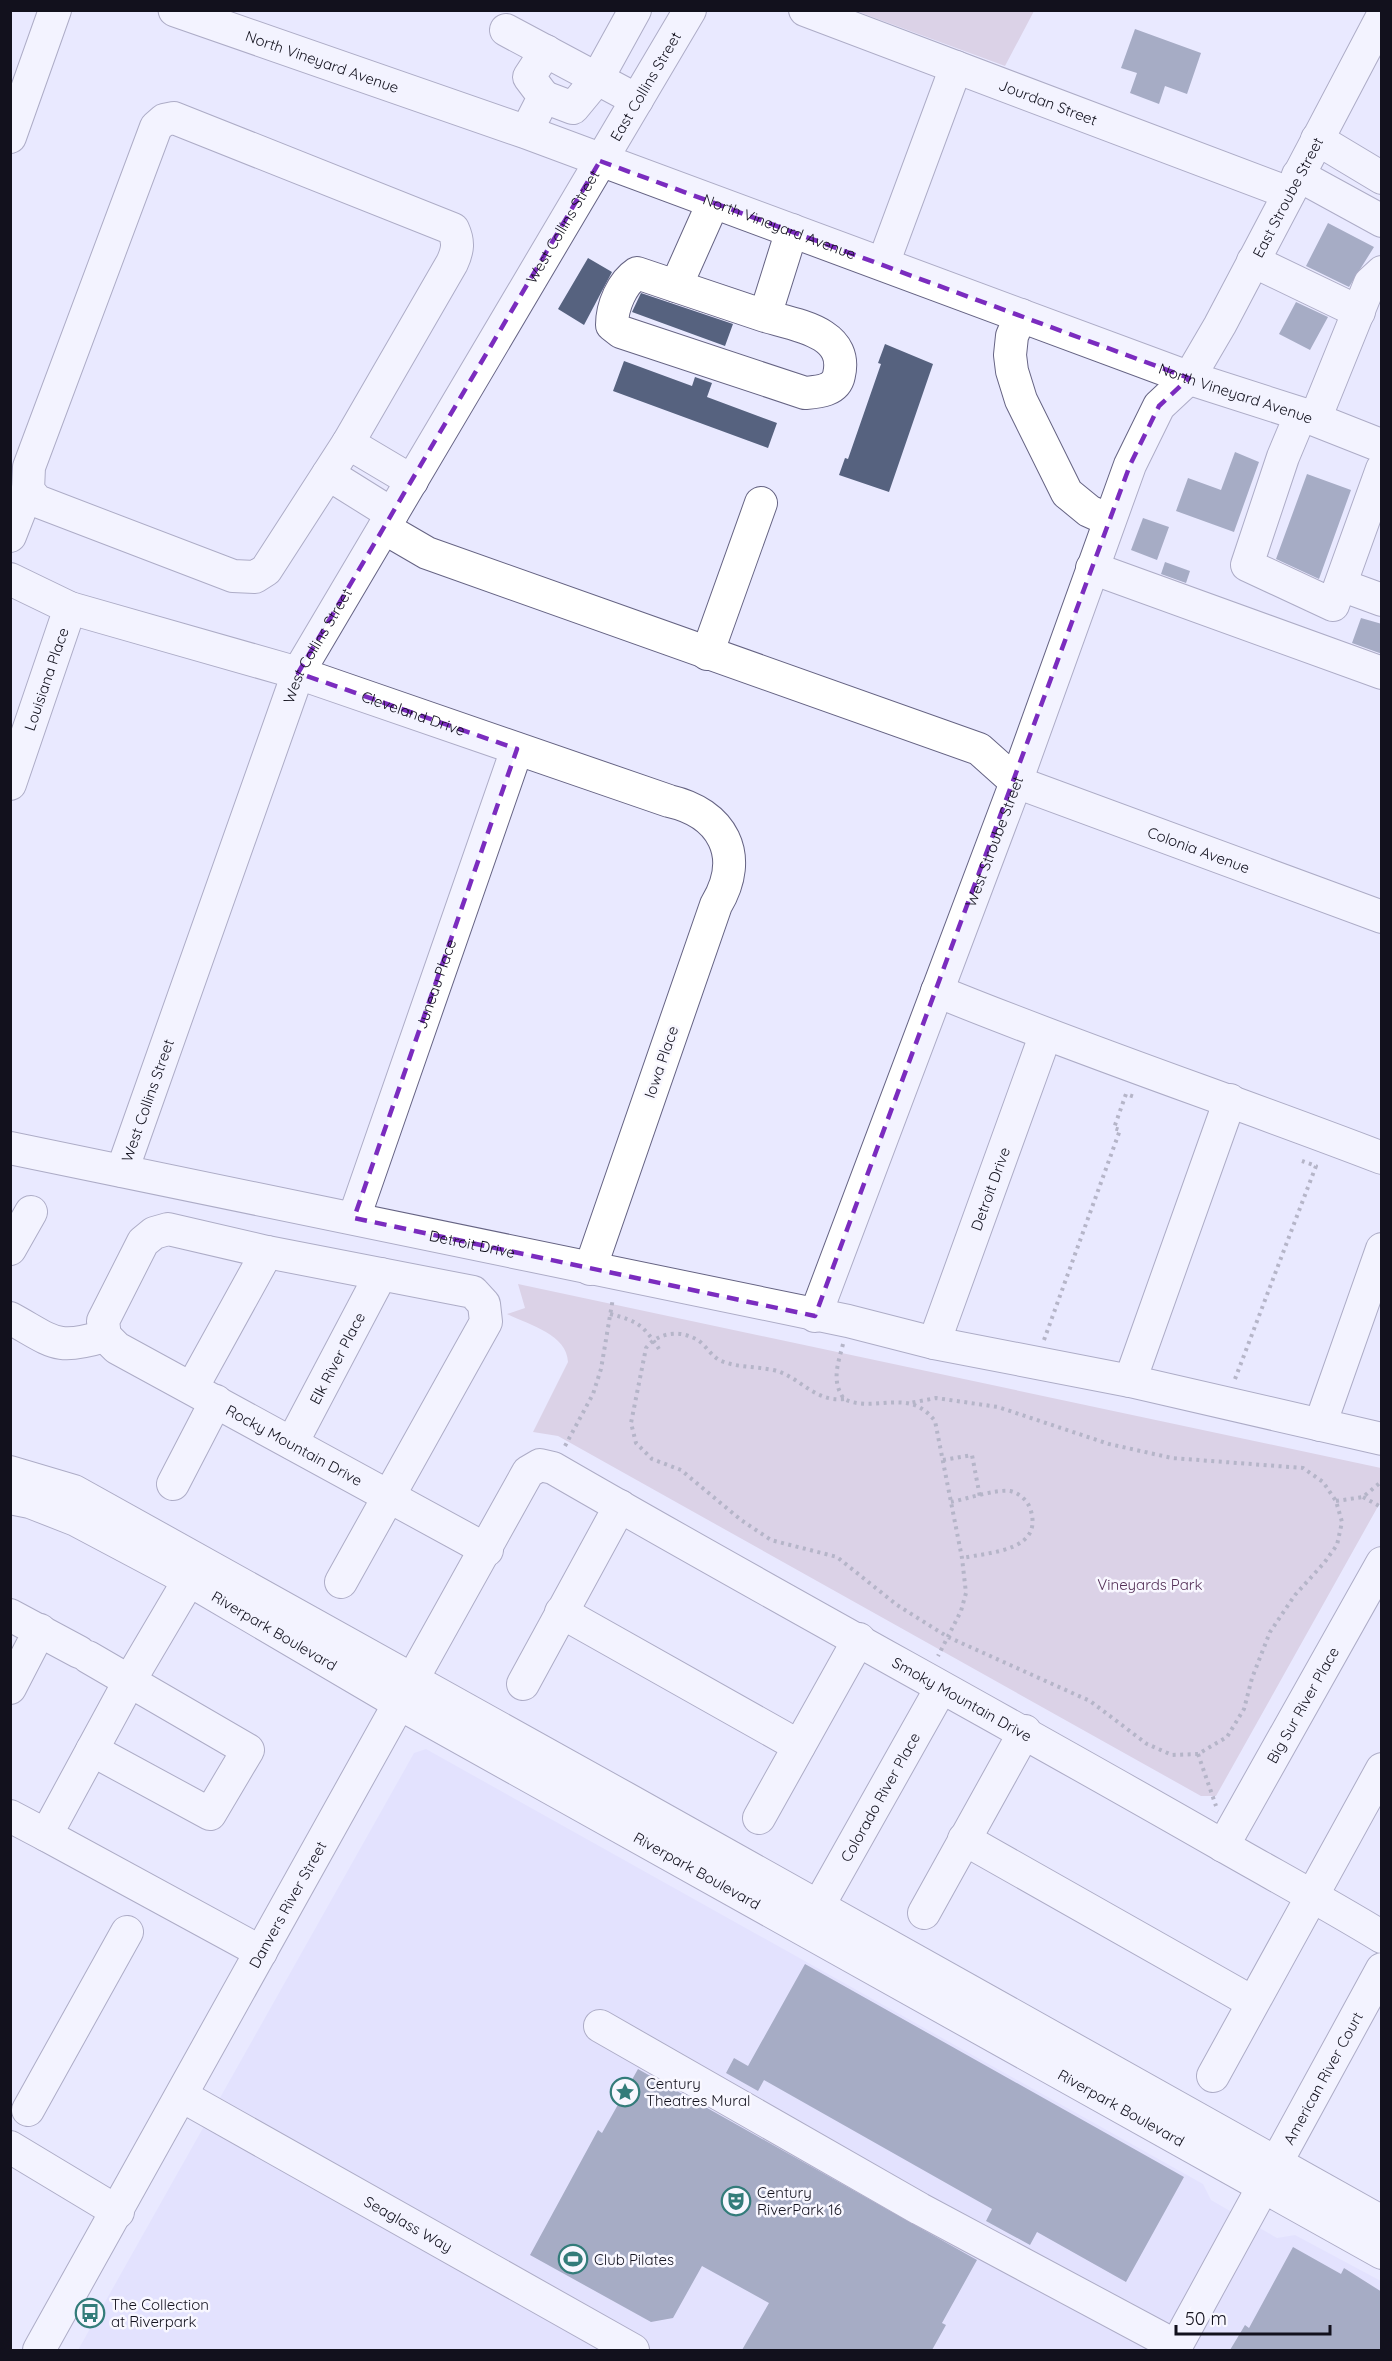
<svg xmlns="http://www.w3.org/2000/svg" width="1392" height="2361" viewBox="0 0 1392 2361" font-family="Quicksand,sans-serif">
	<rect width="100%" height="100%" fill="#e9e9ff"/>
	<path fill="#dcdafd" d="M426,1749L1203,2184L1211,2200L1277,2238L1295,2235L1381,2281V2350H78L414,1753Z"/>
	<path fill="#cab6cb" d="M856,11H1034L1005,66Z
		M518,1284L1381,1468V1501L1216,1796H1201L558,1436L533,1432L568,1362C567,1334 529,1325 507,1314L525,1308Z"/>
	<path fill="#56627f" d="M1135,29L1201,53L1187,94L1165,86L1159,104L1130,93L1137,73L1121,68Z
		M1328,223L1374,247L1349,287L1306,266Z
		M588,258L612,272L584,325L558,309Z
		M641,293L733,324L725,346L632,312Z
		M1296,302L1328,317L1310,350L1279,334Z
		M885,344L933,364L889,492L839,475L845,458L848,459L881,364L878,363Z
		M624,361L692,386L695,377L712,383L707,397L777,423L768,448L613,391Z
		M1235,452L1259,462L1234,532L1176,511L1188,478L1221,490Z
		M1307,474L1351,490L1319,579L1276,559Z
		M1143,518L1169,527L1157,560L1131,550Z
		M1165,562L1190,571L1186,583L1161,574Z
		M1361,618L1382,624V654L1352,643Z
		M805,1964L1184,2177L1126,2282L1037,2232L1030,2245L986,2221L992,2209L764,2080L758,2091L726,2073L734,2058L748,2066Z
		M638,2069L977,2260L942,2323L946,2325L932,2350H742L769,2303L702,2266L673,2318L651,2322L530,2255L598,2130L602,2133Z
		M1293,2247L1341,2274L1344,2268L1382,2292V2350H1230L1245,2325L1249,2328Z"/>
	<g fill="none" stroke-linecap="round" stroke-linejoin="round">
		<g stroke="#656383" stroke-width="34">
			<g id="minor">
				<path id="s1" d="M805,10L1289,193"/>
				<path d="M506,30L637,100"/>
				<path d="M544,97L573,108L597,79L635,10"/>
				<path d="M174,118L453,229C459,242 458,250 452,263L348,443L266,570L255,577L233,576L37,501L28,490L29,467L156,127L164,120Z"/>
				<path d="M526,132L544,97L529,77L546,51"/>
				<path d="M10,137L55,10"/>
				<path d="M1317,139L1382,178"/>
				<path d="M1298,175L1382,221"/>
				<path d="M1253,261L1359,312"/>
				<path d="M883,264L956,67"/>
				<path d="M676,286L713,203"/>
				<path d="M1021,315L1012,336L1010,355L1012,371L1021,400L1067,493L1089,511L1109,520"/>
				<path d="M765,316L637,273C622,283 612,306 612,325L621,332L805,393C818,392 836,391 839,375C849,332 796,325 765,316L792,230"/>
				<path d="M1301,414L1283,457L1247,565L1333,605L1382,469"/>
				<path d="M1315,419L1370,283L1382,272"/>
				<path d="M348,443L412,481"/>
				<path d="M328,474L392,514"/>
				<path id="s2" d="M384,528L427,553L979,749L1016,782L1382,917"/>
				<path d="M10,536L28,490"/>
				<path d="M1092,568L1382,673"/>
				<path id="s3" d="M10,579L70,608L298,673L669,801C722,813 746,855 716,905L590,1269"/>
				<path d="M1341,585L1382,600"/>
				<path d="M707,654L761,503"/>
				<path id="s4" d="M10,784L70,608"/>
				<path d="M937,991C1083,1051 1234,1101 1382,1158"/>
				<path id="s5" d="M10,1148L848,1321L934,1343L1130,1381L1382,1439"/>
				<path id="s6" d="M122,1171L298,673L690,10"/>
				<path id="s7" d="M354,1218L517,749"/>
				<path d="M10,1249L31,1212"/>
				<path id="s8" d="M815,1316L1016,782L1130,465L1159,406L1189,378L1220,325L1382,17"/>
				<path d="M10,1318C54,1342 55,1351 105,1336"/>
				<path d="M105,1336L103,1321L143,1242L154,1233L168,1229L267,1252L473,1292L484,1304L486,1322L341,1582"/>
				<path id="s9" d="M105,1336L117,1348L487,1550"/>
				<path id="s10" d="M934,1343L1045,1036"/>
				<path d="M1130,1381L1230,1100"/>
				<path d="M192,1388L267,1252"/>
				<path d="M1320,1425L1382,1249"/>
				<path id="s11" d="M292,1443L381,1274"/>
				<path d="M10,1472L74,1491C511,1733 946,1978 1382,2222"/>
				<path d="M173,1484L216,1401"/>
				<path id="s12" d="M10,1498L30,1502L76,1520L189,1580L400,1704L1382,2253"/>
				<path d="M189,1580L130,1680L46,1835L261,1952"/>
				<path d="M561,1612L799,1746"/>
				<path d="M10,1615L79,1652"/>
				<path d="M88,1657L248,1750L210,1814L92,1750"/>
				<path d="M523,1684L620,1506"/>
				<path d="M10,1688L40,1630"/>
				<path d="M10,1816L46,1835"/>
				<path d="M759,1818L859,1639"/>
				<path d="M964,1839L1252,2002"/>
				<path id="s13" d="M1223,1846L1382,1563"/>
				<path id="s14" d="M819,1905L941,1688"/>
				<path d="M924,1913L1025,1731"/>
				<path d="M600,2026L920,2209L1176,2346"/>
				<path d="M1213,2076L1382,1769"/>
				<path id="s15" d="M182,2096L633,2350"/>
				<path d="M28,2110L127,1932"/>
				<path d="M10,2147L118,2212"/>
				<path id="s16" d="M39,2350L528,1472L540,1465L553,1468C774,1596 999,1717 1220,1844C1274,1875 1328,1904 1382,1937"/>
				<path id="s17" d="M1174,2350L1382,1969"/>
			</g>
		</g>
		<g stroke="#656383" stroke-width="35">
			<g id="major">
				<path id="s18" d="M175,10L526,132L1189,378L1301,414L1382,446"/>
			</g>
		</g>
		<path stroke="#767586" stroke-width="4" stroke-dasharray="3 4.5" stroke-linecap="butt" d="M610,1314C638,1321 643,1325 659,1349
			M1044,1340L1120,1130L1114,1128L1126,1094L1135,1097
			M843,1344C838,1364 831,1381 844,1399C876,1414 908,1386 935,1421L962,1558L966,1593L961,1611L938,1656
			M1235,1379L1316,1166L1302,1161
			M844,1399C813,1402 800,1376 773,1370C754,1366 737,1368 719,1360C711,1355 706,1346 699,1341C681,1329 658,1332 646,1348L631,1423L636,1443L652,1459L681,1470L741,1520L771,1540L837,1557L897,1605L948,1637L1090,1701L1147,1744L1172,1755L1198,1754L1227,1737L1244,1709L1252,1678L1270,1632L1295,1595L1324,1563L1337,1545L1342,1522L1336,1501L1323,1482L1303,1468L1172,1458L1109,1444L998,1407L936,1398L910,1403
			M565,1446L593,1394L601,1369L613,1298
			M943,1460L972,1455L980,1497
			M1363,1497L1381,1507
			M1336,1501L1363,1497L1382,1481
			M951,1502C966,1499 996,1489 1010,1491C1019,1493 1027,1500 1030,1508C1045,1551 991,1552 962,1558
			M1198,1754L1216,1806"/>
		<use href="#minor" stroke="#fff" stroke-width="32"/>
		<use href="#major" stroke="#fff" stroke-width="33"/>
	</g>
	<path d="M0 0H1392V2361H0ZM600,161L1189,378L1159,406L1130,465L815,1316L354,1218L517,749L298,673Z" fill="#e9e9ff" fill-opacity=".55" fill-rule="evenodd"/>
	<path fill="none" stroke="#7b2cbf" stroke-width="4.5" stroke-dasharray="12 8" stroke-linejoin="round" d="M600,161L1189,378L1159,406L1130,465L815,1316L354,1218L517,749L298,673Z"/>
	<defs>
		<g id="sight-ring" transform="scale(1.5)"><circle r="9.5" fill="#f8f7ff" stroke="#337c7a" stroke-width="1.5"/><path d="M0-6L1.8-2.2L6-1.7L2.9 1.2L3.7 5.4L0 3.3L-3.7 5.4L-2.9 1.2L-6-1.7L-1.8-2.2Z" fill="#337c7a"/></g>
		<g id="theatre-ring" transform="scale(1.5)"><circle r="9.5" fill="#f8f7ff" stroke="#337c7a" stroke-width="1.5"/><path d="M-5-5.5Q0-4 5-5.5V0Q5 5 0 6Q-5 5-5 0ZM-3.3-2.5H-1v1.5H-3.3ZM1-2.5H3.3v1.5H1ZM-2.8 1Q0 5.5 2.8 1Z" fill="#337c7a"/></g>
		<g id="stadium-ring" transform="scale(1.5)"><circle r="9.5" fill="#f8f7ff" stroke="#337c7a" stroke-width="1.5"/><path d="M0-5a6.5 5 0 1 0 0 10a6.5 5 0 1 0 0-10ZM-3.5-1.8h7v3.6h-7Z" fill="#337c7a"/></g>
		<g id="bus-ring" transform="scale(1.5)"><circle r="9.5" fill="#f8f7ff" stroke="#337c7a" stroke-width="1.5"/><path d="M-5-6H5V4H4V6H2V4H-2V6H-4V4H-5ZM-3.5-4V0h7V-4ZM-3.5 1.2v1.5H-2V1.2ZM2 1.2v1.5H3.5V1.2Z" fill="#337c7a"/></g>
	</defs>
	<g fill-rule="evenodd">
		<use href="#sight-ring" x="625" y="2092"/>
		<use href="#theatre-ring" x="736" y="2201"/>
		<use href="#stadium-ring" x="573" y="2259"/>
		<use href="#bus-ring" x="90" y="2313"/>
	</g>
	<g text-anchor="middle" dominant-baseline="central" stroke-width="5" stroke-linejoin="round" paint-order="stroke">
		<g font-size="15" fill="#12111d" stroke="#f8f7ff">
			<text stroke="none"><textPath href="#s18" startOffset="156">North Vineyard Avenue</textPath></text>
			<text stroke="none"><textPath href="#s6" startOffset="1210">East Collins Street</textPath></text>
			<text stroke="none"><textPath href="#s1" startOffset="260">Jourdan Street</textPath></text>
			<text stroke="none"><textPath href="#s8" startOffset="1220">East Stroube Street</textPath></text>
			<text stroke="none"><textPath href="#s6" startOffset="1047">West Collins Street</textPath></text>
			<text stroke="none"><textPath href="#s18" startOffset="642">North Vineyard Avenue</textPath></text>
			<text stroke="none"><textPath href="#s18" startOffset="1128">North Vineyard Avenue</textPath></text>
			<text stroke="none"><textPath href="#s6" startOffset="561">West Collins Street</textPath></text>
			<text stroke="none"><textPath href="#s4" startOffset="111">Louisiana Place</textPath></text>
			<text stroke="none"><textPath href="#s3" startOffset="426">Cleveland Drive</textPath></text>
			<text stroke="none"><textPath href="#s8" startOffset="507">West Stroube Street</textPath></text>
			<text stroke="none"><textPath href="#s2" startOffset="880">Colonia Avenue</textPath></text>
			<text stroke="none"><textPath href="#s7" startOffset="248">Juneau Place</textPath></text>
			<text transform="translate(661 1062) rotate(-71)">Iowa Place</text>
			<text stroke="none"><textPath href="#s6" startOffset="75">West Collins Street</textPath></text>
			<text stroke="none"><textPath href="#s10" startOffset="164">Detroit Drive</textPath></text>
			<text stroke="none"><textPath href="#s5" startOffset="472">Detroit Drive</textPath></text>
			<text stroke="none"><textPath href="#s11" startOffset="96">Elk River Place</textPath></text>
			<text stroke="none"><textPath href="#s9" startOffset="219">Rocky Mountain Drive</textPath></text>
			<text stroke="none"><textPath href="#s12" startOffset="297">Riverpark Boulevard</textPath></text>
			<text stroke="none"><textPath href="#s16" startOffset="1502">Smoky Mountain Drive</textPath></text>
			<text stroke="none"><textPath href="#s13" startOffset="162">Big Sur River Place</textPath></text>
			<text stroke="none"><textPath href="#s14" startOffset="124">Colorado River Place</textPath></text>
			<text stroke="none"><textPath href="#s12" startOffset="783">Riverpark Boulevard</textPath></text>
			<text stroke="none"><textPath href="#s16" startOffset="510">Danvers River Street</textPath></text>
			<text stroke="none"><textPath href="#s17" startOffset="310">American River Court</textPath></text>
			<text stroke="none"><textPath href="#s12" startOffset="1269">Riverpark Boulevard</textPath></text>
			<text stroke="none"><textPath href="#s15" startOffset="260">Seaglass Way</textPath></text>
		</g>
		<g font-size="15" fill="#532f56" stroke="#f8f7ff">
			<text x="1150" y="1584">Vineyards Park</text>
		</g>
		<g font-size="15" fill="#12111d" stroke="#f8f7ff" text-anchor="start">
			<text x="646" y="2083">Century<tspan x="646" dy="17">Theatres Mural</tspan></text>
			<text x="757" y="2192">Century<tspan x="757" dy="17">RiverPark 16</tspan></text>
			<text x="594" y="2259">Club Pilates</text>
			<text x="111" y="2304">The Collection<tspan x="111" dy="17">at Riverpark</tspan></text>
		</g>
	</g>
	<rect width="1392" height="2361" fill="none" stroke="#12111d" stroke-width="24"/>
	<path d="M1176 2325v9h154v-9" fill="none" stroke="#12111d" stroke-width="3"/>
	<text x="1185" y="2325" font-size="18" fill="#12111d" stroke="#f8f7ff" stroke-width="4.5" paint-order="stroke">50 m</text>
</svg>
